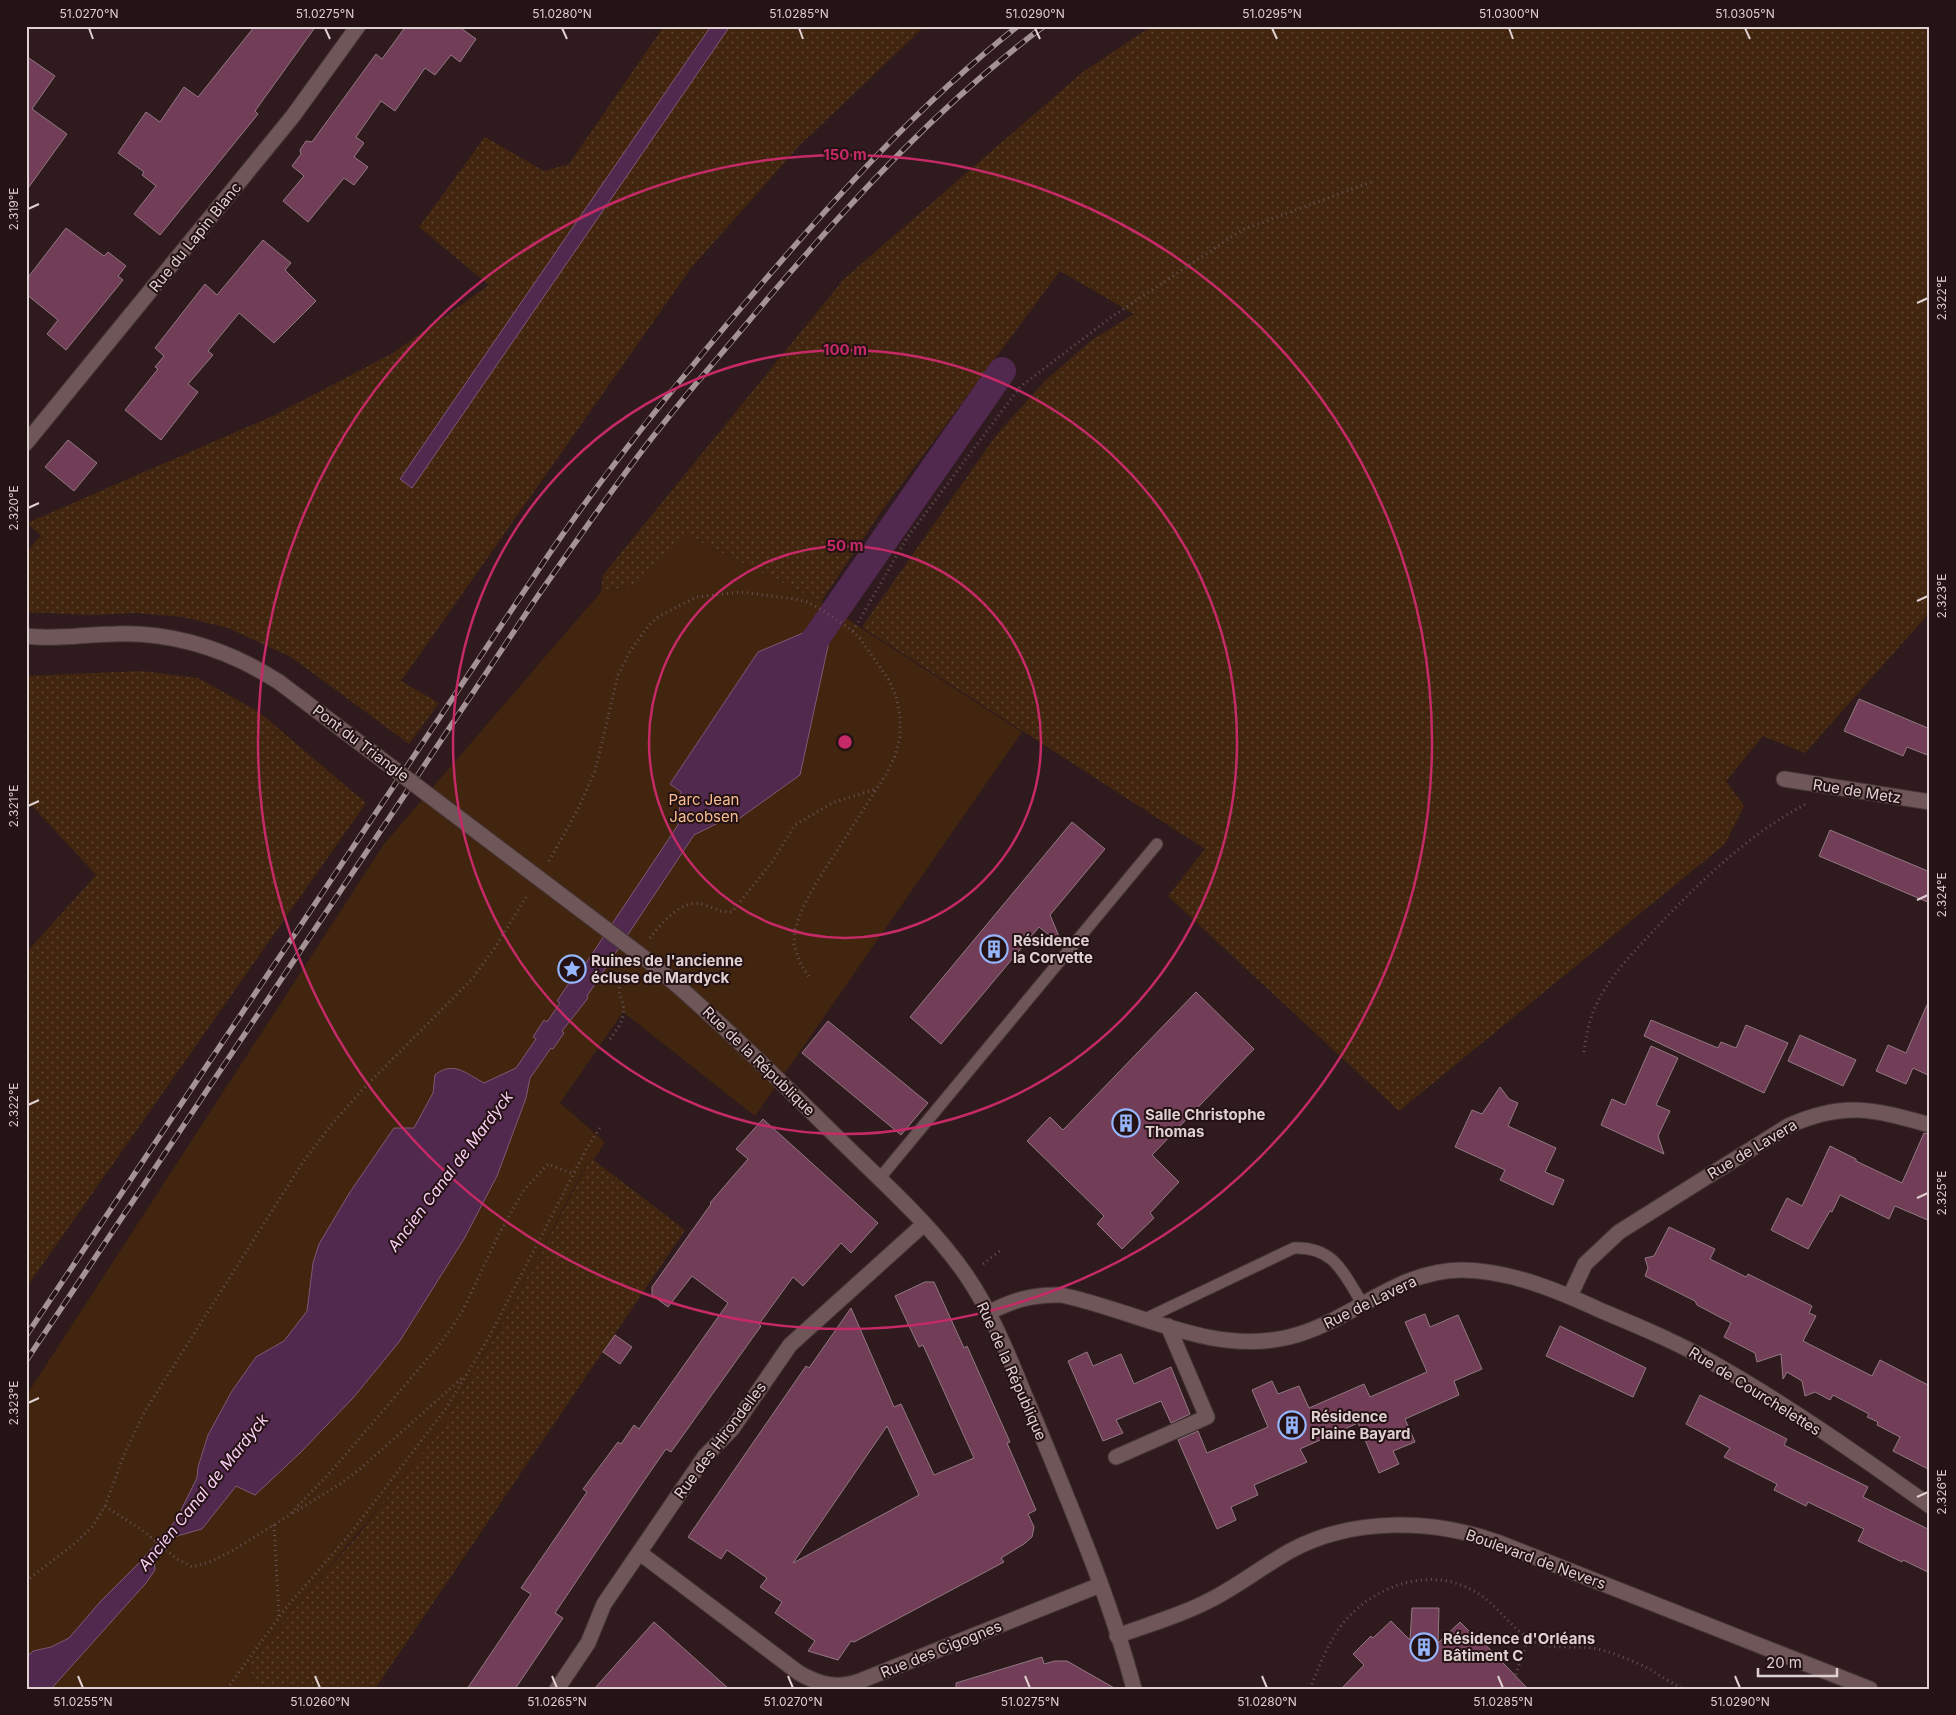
<svg xmlns="http://www.w3.org/2000/svg" width="1956" height="1715" viewBox="0 0 1956 1715" font-family="Inter,sans-serif">
	<defs>
		<pattern id="grass-dots" width="8" height="8" patternUnits="userSpaceOnUse" patternTransform="scale(1.25)"><rect width="8" height="8" fill="#41250e"/><path d="M2 2h.1M6 6h.1" fill="none" stroke="#5c4430" stroke-width="1.8" stroke-linecap="round"/></pattern>
	</defs>
	<rect width="100%" height="100%" fill="#2f1b1d"/>
	<path fill="url(#grass-dots)" d="M664,26H711L400,478L412,488L730,26H925L800,145L691,268L401,681L439,703L409,744L291,657L228,628L183,617L135,613L91,615L26,612V552L41,536L27,523L275,415L393,353L489,285L419,227L485,137L544,171L569,164Z
		M1152,26H1930V612L1805,753L1763,736L1726,781L1744,806L1725,844L1399,1111L1168,896L1205,849L862,627L997,434L1046,380L1092,340L1134,314L1060,271L878,516L821,602L688,536L636,586L601,592L603,575L844,279L1083,72Z
		M142,671L198,678L259,712L366,803L26,1288V953L96,875L26,799V676Z
		M591,1158L685,1230L375,1689H258L250,1672L249,1664L293,1609L358,1535L444,1424L462,1391L495,1337Z"/>
	<path fill="#41250e" d="M688,536L821,602L1022,732L755,1116L623,1012L560,1103L605,1142L594,1160L591,1158L582,1173C544,1244 509,1315 467,1383C458,1397 452,1413 443,1426C382,1508 313,1584 249,1664L250,1672L258,1689H26V1396L384,844L601,592L636,586Z"/>
	<path fill="#51284e" stroke="#7c5a75" d="M711,26H730L412,488L400,479Z
		M826,618L833,623L800,775L733,823L726,819L694,835L587,996L588,998L562,1031L564,1033L553,1049L551,1048L530,1078L526,1098L497,1176L464,1239L399,1342L353,1398L300,1453L255,1495L236,1486L202,1529L170,1538L154,1557L155,1570L146,1583L51,1689H26V1658L33,1651L51,1647L69,1638L100,1602L140,1562L183,1512L181,1510L197,1478L198,1467L208,1435L232,1391L256,1357L284,1341L307,1311L313,1263L319,1244L350,1192L394,1128H414L433,1093L435,1075C453,1060 467,1074 484,1083L516,1068L536,1039L533,1037L544,1020L547,1022L560,1003L557,1001L569,983L572,984L678,825L681,792L670,784L758,652L822,625Z"/>
	<g fill="none" stroke-linecap="round" stroke-linejoin="round">
		<path stroke="#51284e" stroke-width="28" d="M807,651L1002,371"/>
	</g>
	<path fill="#723d56" stroke="#917983" fill-rule="evenodd" d="M255,26H316L255,111L258,114L160,235L134,214L156,186L142,175L144,172L118,153L146,112L160,122L184,87L198,97Z
		M406,26H458L476,39L460,62L451,55L435,75L425,68L395,111L381,101L356,137L364,143L354,157L368,167L354,185L344,178L308,222L283,201L304,176L292,166L301,154L300,150L306,141L312,142L376,54L382,59Z
		M26,56L55,76L32,109L67,134L26,191Z
		M66,228L104,256L108,252L126,266L118,276L123,280L66,350L47,334L58,320L26,294V280Z
		M263,240L291,263L285,270L316,301L274,343L239,313L208,351L213,355L188,384L198,392L161,440L125,410L158,369L155,367L164,356L155,348L205,284L217,295Z
		M68,440L97,463L74,491L45,467Z
		M1859,699L1930,729V756L1907,747L1903,756L1844,731Z
		M1072,822L1105,849L1050,915L1063,946L1039,927L941,1044L910,1017Z
		M1830,830L1930,872V903L1819,856Z
		M1196,992L1254,1049L1152,1155L1179,1182L1150,1213L1154,1218L1122,1249L1097,1224L1104,1216L1027,1141L1050,1117L1063,1130Z
		M1930,998V1076L1913,1068L1906,1084L1876,1071L1888,1045L1906,1053Z
		M1651,1020L1718,1048L1721,1042L1736,1048L1746,1025L1788,1043L1764,1093L1644,1036Z
		M828,1021L928,1103L901,1135L802,1053Z
		M1800,1035L1856,1060L1843,1086L1788,1061Z
		M1651,1046L1678,1058L1656,1105L1670,1111L1658,1136L1664,1154L1601,1125L1612,1099L1625,1105Z
		M1500,1087L1509,1099L1518,1103L1508,1126L1556,1148L1545,1172L1564,1180L1553,1205L1500,1180L1505,1170L1455,1147L1472,1110L1482,1114Z
		M763,1119L878,1223L851,1253L841,1243L803,1286L793,1277L759,1324L761,1326L671,1452L666,1449L639,1488L555,1613L563,1618L515,1689H467L531,1594L521,1588L587,1492L583,1489L618,1442L621,1444L634,1425L639,1429L728,1303L692,1276L668,1307L652,1295V1287L711,1204L710,1203L748,1159L736,1149Z
		M1924,1133L1930,1134V1221L1895,1206L1889,1219L1840,1195L1832,1212L1830,1211L1808,1249L1771,1230L1787,1198L1802,1206L1830,1146L1856,1159V1161L1902,1183Z
		M1669,1227L1715,1249L1710,1259L1746,1277L1748,1274L1812,1306L1809,1313L1816,1316L1803,1341L1872,1376L1880,1360L1930,1386V1470L1893,1451L1900,1437L1877,1425L1878,1422L1867,1417L1869,1414L1833,1395L1830,1400L1815,1392L1805,1396L1802,1381L1787,1372L1783,1379L1781,1354L1757,1362L1755,1353L1724,1337L1731,1323L1697,1305L1695,1301L1645,1276L1648,1268L1645,1258L1654,1256Z
		M925,1282H934L964,1348L967,1346L1010,1442L1007,1443L1036,1510L1028,1514L1034,1527L1032,1537L1024,1544L1001,1558L1004,1562L854,1642L851,1641L838,1660L808,1651L815,1641L775,1613L782,1602L760,1587L767,1578L727,1550L721,1559L688,1537L806,1366L809,1368L851,1308L894,1407L901,1404L934,1475L974,1458L923,1345L919,1347L895,1296ZM887,1426L919,1495L793,1563L830,1509Z
		M1425,1314L1430,1327L1458,1315L1482,1369L1454,1381L1459,1395L1405,1419L1415,1442L1393,1451L1399,1464L1379,1473L1358,1423L1300,1449L1307,1462L1254,1485L1258,1495L1231,1507L1236,1520L1217,1529L1178,1440L1198,1431L1207,1453L1268,1427L1252,1390L1272,1381L1278,1394L1299,1386L1309,1408L1364,1384L1370,1397L1427,1372L1405,1322Z
		M1560,1326L1646,1368L1633,1397L1546,1356Z
		M615,1335L632,1347L620,1364L603,1352Z
		M1087,1352L1093,1366L1121,1354L1134,1384L1171,1367L1190,1414L1171,1423L1161,1401L1116,1420L1123,1433L1103,1441L1068,1361Z
		M1700,1395L1787,1439L1784,1445L1868,1487L1863,1497L1930,1530V1573L1903,1560L1902,1562L1858,1541L1864,1529L1808,1502L1806,1506L1774,1490L1777,1484L1724,1457L1730,1448L1686,1424Z
		M1412,1608H1439L1438,1643L1460,1622L1478,1640L1479,1638L1528,1689H1341L1364,1665L1353,1654L1371,1636L1373,1638L1391,1621L1410,1640Z
		M654,1622L681,1646L729,1689H594Z
		M1042,1657L1044,1664L1055,1661H1067L1116,1689H956V1683Z"/>
	<g fill="none" stroke-linecap="round" stroke-linejoin="round">
		<g stroke="#473637" stroke-width="13">
			<path id="lane" d="M879,1179L1157,844
				M1145,1319L1294,1248C1334,1246 1344,1274 1362,1303"/>
		</g>
		<g stroke="#473637" stroke-width="17">
			<path id="street" d="M26,443L293,116L358,26
				M1784,779L1930,802
				M1570,1296L1585,1264L1619,1232L1788,1126C1844,1101 1873,1109 1930,1125
				M988,1313C1013,1300 1034,1294 1061,1295C1135,1310 1212,1356 1289,1337C1351,1322 1394,1271 1461,1270C1509,1270 1559,1291 1602,1311C1640,1327 1679,1343 1715,1364C1789,1406 1860,1456 1930,1506
				M1116,1457L1207,1417L1168,1326
				M640,1553L799,1673C820,1685 837,1689 860,1681L1100,1585
				M1117,1636C1150,1624 1185,1614 1216,1597C1242,1583 1265,1565 1290,1551C1353,1517 1432,1519 1497,1542L1870,1689
				M557,1689L588,1643L604,1604L705,1456L732,1429L790,1345L924,1224"/>
		</g>
		<g stroke="#473637" stroke-width="17">
			<path id="secondary" d="M26,636C56,640 85,634 115,634C174,632 229,650 279,682
				M651,963C719,1020 781,1082 844,1144C886,1185 932,1226 966,1275C997,1320 1015,1374 1037,1424C1072,1510 1110,1598 1134,1689"/>
		</g>
		<path stroke="#655254" stroke-width="3" stroke-dasharray="1 4" stroke-linecap="butt" d="M853,631L907,538L1020,387L1110,318L1242,230L1371,182
			M549,861L578,809L595,771L618,675L629,653L649,625L659,616L697,597L741,592L795,599L807,602L819,608L846,626L859,637L889,680L896,696L900,715V737L895,756L887,773L816,883L802,909L795,929L794,944L796,951L801,965L810,978
			M650,938C663,922 682,897 705,905C717,909 719,912 732,912L772,862L795,825L832,803L876,789
			M610,1039C615,1032 622,1024 623,1015C626,992 610,998 628,970
			M1584,1052C1586,1034 1590,1017 1598,1001C1609,979 1627,959 1644,941C1690,891 1746,835 1806,804
			M983,1264L1001,1250
			M105,1506L142,1530L177,1559L192,1567L212,1561L232,1551L288,1516L328,1475L435,1350L453,1326L463,1310L498,1236L518,1200L524,1190L548,1164L573,1174
			M293,1513L340,1484L360,1469L462,1378
			M274,1525L279,1616
			M26,1581L73,1545L93,1526L105,1506L125,1452L145,1411L303,1162L332,1124L364,1088L472,979L494,949L528,894
			M227,1689L285,1609L350,1534L447,1407L489,1337L587,1148L601,1126
			M1310,1689C1318,1669 1326,1648 1338,1630C1367,1588 1427,1564 1474,1591C1498,1604 1511,1630 1535,1642C1555,1651 1580,1644 1602,1650C1619,1655 1636,1662 1651,1670C1662,1677 1673,1684 1684,1689
			M1511,1689L1528,1638"/>
		<use href="#lane" stroke="#6f5658" stroke-width="11"/>
		<use href="#street" stroke="#6f5658" stroke-width="15"/>
		<use href="#secondary" stroke="#6f5658" stroke-width="15"/>
		<g stroke="#a49395" stroke-width="5.5">
			<path id="rail" d="M26,1336L545,560C608,467 679,380 752,295C834,199 918,105 1018,26
				M26,1361L535,600C578,539 620,477 667,419C700,378 735,338 769,297C853,199 940,104 1044,26"/>
		</g>
		<use href="#rail" stroke="#251214" stroke-width="4" stroke-dasharray="11" stroke-linecap="butt"/>
		<g stroke="#473637" stroke-width="17" stroke-linecap="butt">
			<path id="secondary-bridge" d="M279,682L651,963"/>
		</g>
		<use href="#secondary-bridge" stroke="#6f5658" stroke-width="15"/>
	</g>
	<path fill="none" stroke="#dfd0d1" stroke-width="2" d="M89,28L93,39M325,28L330,39M562,28L567,39M799,28L803,39M1035,28L1040,39M1272,28L1277,39M1509,28L1513,39M1745,28L1750,39M28,209L39,204M1917,303L1928,298M28,508L39,503M1917,601L1928,596M28,806L39,801M1917,900L1928,895M28,1105L39,1100M1917,1198L1928,1193M28,1403L39,1398M1917,1497L1928,1492M78,1676L83,1688M315,1676L320,1688M552,1676L557,1688M788,1676L793,1688M1025,1676L1030,1688M1262,1676L1267,1688M1498,1676L1503,1688M1735,1676L1740,1688"/>
	<g fill="none" stroke="#c52a67" stroke-width="2.5">
		<circle cx="845" cy="742" r="196"/>
		<circle cx="845" cy="742" r="392"/>
		<circle cx="845" cy="742" r="587"/>
	</g>
	<defs>
		<g id="building-ring" transform="scale(1.4375)"><circle r="9.5" fill="#251214" stroke="#95b6fd" stroke-width="1.5"/><path d="M-4-6H4V6H1V3H-1V6H-4ZM-2.5-4.3h1.7v1.8h-1.7ZM.8-4.3h1.7v1.8H.8ZM-2.5-1h1.7V.8h-1.7ZM.8-1h1.7V.8H.8Z" fill="#95b6fd"/></g>
		<g id="sight-ring" transform="scale(1.4375)"><circle r="9.5" fill="#251214" stroke="#95b6fd" stroke-width="1.5"/><path d="M0-6L1.8-2.2L6-1.7L2.9 1.2L3.7 5.4L0 3.3L-3.7 5.4L-2.9 1.2L-6-1.7L-1.8-2.2Z" fill="#95b6fd"/></g>
	</defs>
	<g fill-rule="evenodd">
		<use href="#building-ring" x="994" y="949"/>
		<use href="#sight-ring" x="572" y="969"/>
		<use href="#building-ring" x="1126" y="1123"/>
		<use href="#building-ring" x="1292" y="1425"/>
		<use href="#building-ring" x="1424" y="1647"/>
	</g>
	<g text-anchor="middle" dominant-baseline="central" stroke-width="4" stroke-linejoin="round" paint-order="stroke">
		<g font-size="15" fill="#dfd0d1" stroke="#251214">
			<text transform="translate(195 237) rotate(-51)">Rue du Lapin Blanc</text>
			<text transform="translate(361 743) rotate(37)">Pont du Triangle</text>
			<text transform="translate(1857 791) rotate(9)">Rue de Metz</text>
			<text transform="translate(759 1061) rotate(44)">Rue de la République</text>
			<text transform="translate(1752 1149) rotate(-31)">Rue de Lavera</text>
			<text transform="translate(1370 1302) rotate(-26)">Rue de Lavera</text>
			<text transform="translate(1012 1371) rotate(66)">Rue de la République</text>
			<text transform="translate(1755 1391) rotate(32)">Rue de Courchelettes</text>
			<text transform="translate(720 1440) rotate(-53)">Rue des Hirondelles</text>
			<text transform="translate(1536 1559) rotate(20)">Boulevard de Nevers</text>
			<text transform="translate(941 1649) rotate(-22)">Rue des Cigognes</text>
		</g>
		<g font-size="15" fill="#f8bd92" stroke="#251214">
			<text x="704" y="799">Parc Jean<tspan x="704" dy="17">Jacobsen</tspan></text>
		</g>
		<g font-size="15" font-weight="bold" fill="#dfd0d1" stroke="#251214" text-anchor="start">
			<text x="1013" y="940">Résidence<tspan x="1013" dy="17">la Corvette</tspan></text>
			<text x="591" y="960">Ruines de l'ancienne<tspan x="591" dy="17">écluse de Mardyck</tspan></text>
			<text x="1145" y="1114">Salle Christophe<tspan x="1145" dy="17">Thomas</tspan></text>
			<text x="1311" y="1416">Résidence<tspan x="1311" dy="17">Plaine Bayard</tspan></text>
			<text x="1443" y="1638">Résidence d'Orléans<tspan x="1443" dy="17">Bâtiment C</tspan></text>
		</g>
		<g font-size="16" font-style="italic" fill="#f9cff4" stroke="#251214">
			<text transform="translate(450 1171) rotate(-53)">Ancien Canal de Mardyck</text>
			<text transform="translate(203 1492) rotate(-51)">Ancien Canal de Mardyck</text>
		</g>
	</g>
	<circle cx="845" cy="742" r="8" fill="#c52a67" stroke="#251214" stroke-width="2.5"/>
	<g font-size="15" text-anchor="middle" font-weight="bold" fill="#c52a67" stroke="#251214" stroke-width="4" stroke-linejoin="round" paint-order="stroke">
		<text x="845" y="160">150 m</text>
		<text x="845" y="355">100 m</text>
		<text x="845" y="551">50 m</text>
	</g>
	<rect width="1956" height="1715" fill="none" stroke="#251214" stroke-width="55"/>
	<path d="M1758 1668v8h79v-8" fill="none" stroke="#dfd0d1" stroke-width="2.5"/>
	<text x="1766" y="1668" font-size="15" fill="#dfd0d1" stroke="#251214" stroke-width="4" paint-order="stroke">20 m</text>
	<rect x="28" y="28" width="1900" height="1660" fill="none" stroke="#dfd0d1" stroke-width="2"/>
	<g font-size="12" text-anchor="middle" fill="#dfd0d1">
		<text x="89" y="18">51.0270°N</text>
		<text x="325" y="18">51.0275°N</text>
		<text x="562" y="18">51.0280°N</text>
		<text x="799" y="18">51.0285°N</text>
		<text x="1035" y="18">51.0290°N</text>
		<text x="1272" y="18">51.0295°N</text>
		<text x="1509" y="18">51.0300°N</text>
		<text x="1745" y="18">51.0305°N</text>
		<text transform="translate(14 209) rotate(-90)" y="4">2.319°E</text>
		<text transform="translate(1942 298) rotate(-90)" y="4">2.322°E</text>
		<text transform="translate(14 508) rotate(-90)" y="4">2.320°E</text>
		<text transform="translate(1942 596) rotate(-90)" y="4">2.323°E</text>
		<text transform="translate(14 806) rotate(-90)" y="4">2.321°E</text>
		<text transform="translate(1942 895) rotate(-90)" y="4">2.324°E</text>
		<text transform="translate(14 1105) rotate(-90)" y="4">2.322°E</text>
		<text transform="translate(1942 1193) rotate(-90)" y="4">2.325°E</text>
		<text transform="translate(14 1403) rotate(-90)" y="4">2.323°E</text>
		<text transform="translate(1942 1492) rotate(-90)" y="4">2.326°E</text>
		<text x="83" y="1706">51.0255°N</text>
		<text x="320" y="1706">51.0260°N</text>
		<text x="557" y="1706">51.0265°N</text>
		<text x="793" y="1706">51.0270°N</text>
		<text x="1030" y="1706">51.0275°N</text>
		<text x="1267" y="1706">51.0280°N</text>
		<text x="1503" y="1706">51.0285°N</text>
		<text x="1740" y="1706">51.0290°N</text>
	</g>
</svg>
